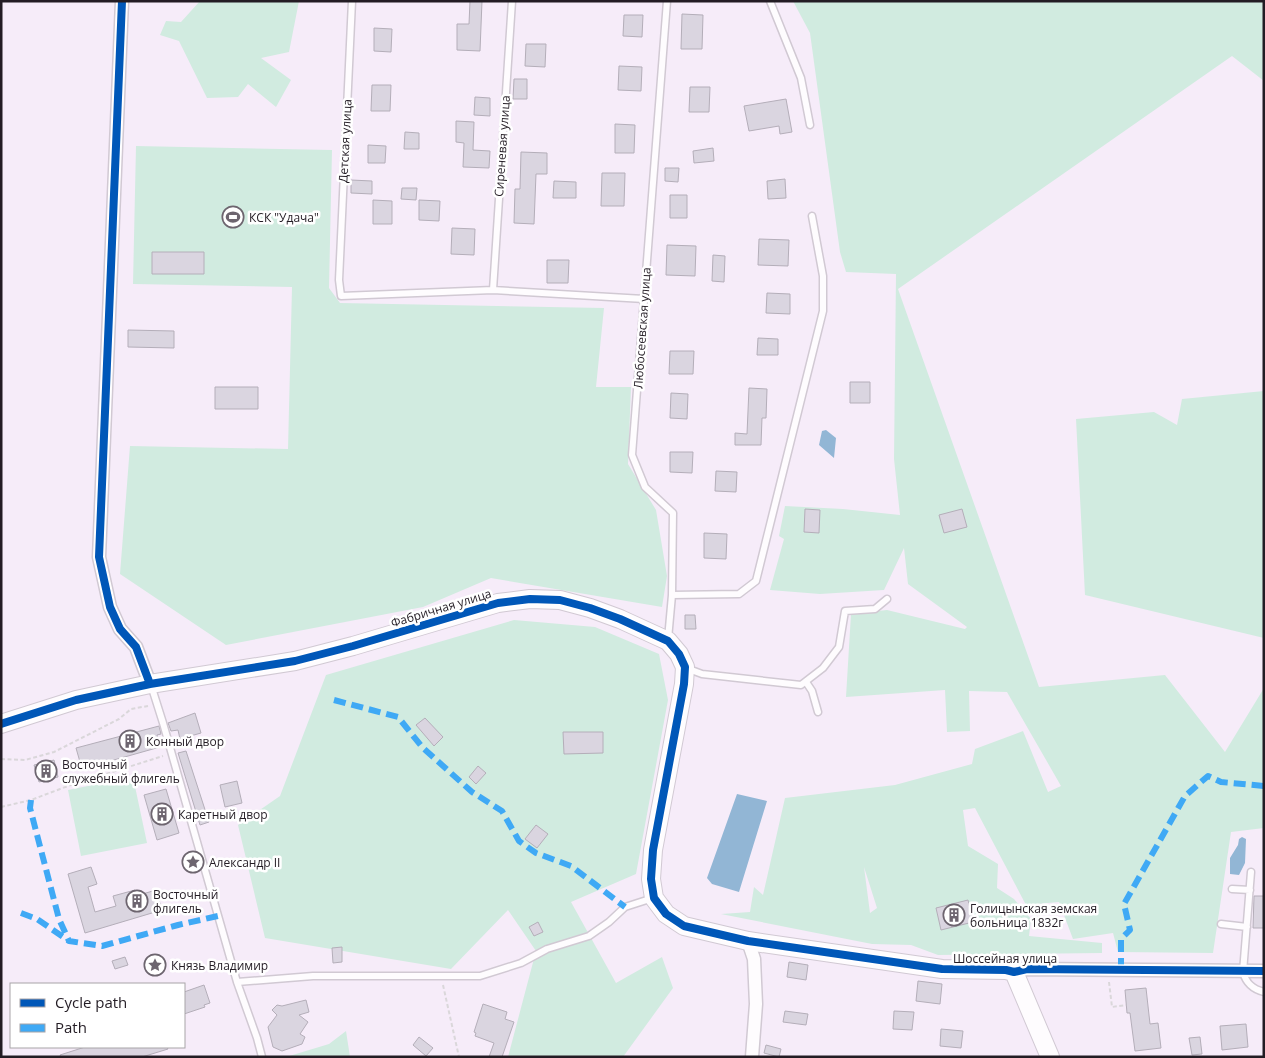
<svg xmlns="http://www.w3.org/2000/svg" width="1265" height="1058" viewBox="0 0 1265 1058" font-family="'Open Sans',sans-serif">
	<rect width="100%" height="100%" fill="#f6ecf9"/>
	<path fill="#d1ebe0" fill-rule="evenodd" d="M200,1H299L289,52L261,58L291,80L276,107L248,84L238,97L207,98L179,41L160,35L166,21L181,22Z
		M793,1H1264V81L1232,56L898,289L1039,687L1165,675L1225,752L1264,688V828L1231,832L1213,953L1118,952L1113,933L1073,939L1059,902L1026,905L975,808L963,810L968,846L998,864L997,888L1014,899L1031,919L1029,936L1102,943V953L938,955L911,945L872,944L721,914L750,912L754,887L763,895L785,798L895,785L972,764L975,749L1023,731L1048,792L1061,786L1007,692L969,691L970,731L947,732L945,690L846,697L851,614L887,610L965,629L967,627L908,584L904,548L884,590L820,594L770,590L784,539L779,536L785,506L843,509L900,515L894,459L896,274L846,272L840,252L810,33ZM864,867L877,908L870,913Z
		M136,146L332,150L329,288L340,303L604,308L596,387H631L628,464L656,510L667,576L662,607L491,578L423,607L226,645L120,574L130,446L288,449L292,287L133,284Z
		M1264,391V638L1085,595L1076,419L1154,412L1177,425L1182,399Z
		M514,620L595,627L659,654L668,700L636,874L571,902L616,983L662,957L673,988L623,1057H508L536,951L508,910L451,969L265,938L238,825L280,796L326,675Z
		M133,777L147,843L81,856L68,790Z
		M346,1031L350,1057H286L329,1044Z"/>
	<path fill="#92b6d5" d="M826,430L836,438L834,458L819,445L822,431Z
		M737,794L767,801L739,892L712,884L707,878Z
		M1242,837L1246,839L1245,863L1239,875L1230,874V858L1238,845L1239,839Z"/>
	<path fill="#dad5e0" stroke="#b4aeb9" d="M470,1H482L480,51L457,50V24H469Z
		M682,14L703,15L702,49H681Z
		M624,15H643L642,37L623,36Z
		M374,28L392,29L391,52L374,51Z
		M526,44H546L545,67L525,66Z
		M619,66L642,67L641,91L618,90Z
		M514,79H527V99H513Z
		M372,85H391L390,111H371Z
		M690,87H710L709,112H689Z
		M475,97L490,98V116L474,115Z
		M786,99L792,132L780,134L779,126L749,131L744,106Z
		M456,121L474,122L473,150L490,151L489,168L463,167L464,143L456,142Z
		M615,124L635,125L634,153H615Z
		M405,132L419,133V149H404Z
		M368,145L386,146L385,163H368Z
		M713,148L714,161L694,163L693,151Z
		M521,152L547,153V174H536L534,224L514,223L515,189H520Z
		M665,168H679L678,182L665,181Z
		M602,173H625L624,206H601Z
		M785,179L786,198L768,199L767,181Z
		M351,180L372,181V194L351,193Z
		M554,181L576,182V198H553Z
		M402,188H417L416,200L401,199Z
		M670,195H687V218H670Z
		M373,200L392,201V224H373Z
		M419,200L440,201L439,221L419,220Z
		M452,228L475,229L474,255L451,254Z
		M759,239L789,240L788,266L758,265Z
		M667,245L696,246L695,276L666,275Z
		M152,252H204V274H152Z
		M713,255L725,256L724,282L712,281Z
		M547,260H569L568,283H547Z
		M767,293L790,294V314L766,313Z
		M128,330L174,331V348L128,347Z
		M758,338L778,339V355H757Z
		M670,351H694L693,374H669Z
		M850,382H870V403H850Z
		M215,387H258V409H215Z
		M749,388L767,389L766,418H762L761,445H735V433L747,434Z
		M671,393L688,394L687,419L670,418Z
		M670,452H693L692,473L670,472Z
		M716,471L737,472L736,492L715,491Z
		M805,509L820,510L819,533L804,532Z
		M962,509L967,527L944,533L939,515Z
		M704,533L727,534L726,559L704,558Z
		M685,615H695L696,629H685Z
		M195,713L201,733L180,739L178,730L171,731L168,723Z
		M425,718L443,737L434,746L416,725Z
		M159,726L161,734L157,735L160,747L82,769L76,748Z
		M563,732H603V753L564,754Z
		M186,751L209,822L200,825L178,753Z
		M54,760L58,777L39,782L34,765Z
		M478,766L486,773L476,784L469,777Z
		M237,781L242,803L225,807L220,785Z
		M166,789L179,833L157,840L144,795Z
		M536,825L548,834L537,848L525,839Z
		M91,867L97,884L88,887L95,912L116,906L113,896L135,890L136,896L156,890L162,910L85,933L68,874Z
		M1254,896H1264V928H1253Z
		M968,900L973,922L941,930L936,908Z
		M538,922L543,932L534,936L529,927Z
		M342,947V962L333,963L332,948Z
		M125,957L128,965L115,969L112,961Z
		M789,962L808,965L806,980L787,977Z
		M918,981L942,984L940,1004L916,1001Z
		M204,985L210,1003L204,1005L205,1007L184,1014V992Z
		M1146,988L1150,1024L1158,1023L1161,1048L1135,1051L1130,1013H1127L1125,990Z
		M306,1000L309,1012L299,1015L308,1022L300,1034L305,1037L302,1044L282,1051L273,1047L268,1027L277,1015L272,1010L277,1005L282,1006Z
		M483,1004L507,1012L505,1019L514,1022L502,1057H489L494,1043L475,1036L476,1033L474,1032Z
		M785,1011L808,1014L806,1025L783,1022Z
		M894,1011L914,1012L912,1030L893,1029Z
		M1246,1024L1248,1047L1222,1050L1220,1026Z
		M941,1029L963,1031L961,1048L940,1046Z
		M419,1037L433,1048L426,1056L413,1045Z
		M1200,1037L1202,1054L1192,1055L1189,1038Z
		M766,1045L781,1049L779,1057L764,1053Z
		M85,1047H167L168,1049L142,1057H61L60,1055Z"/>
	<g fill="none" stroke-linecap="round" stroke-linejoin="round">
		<g stroke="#d1c9d3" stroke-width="9">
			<path id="lane" d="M352,1L339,280L341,296L493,290L644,299
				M667,1L632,455L645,487L673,513L672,595L668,639
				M770,1L801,78L810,125
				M493,290L512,1
				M672,595L739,594L756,581L823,311V276L812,216
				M686,668L702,674L801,685L823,668L839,647L845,611L875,609L887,599
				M806,682L812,691L818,712
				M151,685L163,723L237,982L257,1038L262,1057
				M1251,872L1243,972C1246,983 1252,989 1264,992
				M1232,889L1250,890
				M1221,924L1247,927
				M237,982L313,976H480L521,963L547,949L589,936L609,922L625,907L653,898"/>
		</g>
		<g stroke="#d1c9d3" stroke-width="15">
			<path id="street" d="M122,1L99,557L110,607L120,629L136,647L150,684
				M748,941L754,959L756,1004L752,1057
				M1014,972L1027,969L1264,971"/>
		</g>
		<g stroke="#d1c9d3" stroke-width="20">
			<path id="secondary" d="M1,724L76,700L150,684L295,661L353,646L498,603L530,599L560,600L590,608L620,619L668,641L679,654L685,667L684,684L653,850L651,879L654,898L666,914L684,926L748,941L942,969L1006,970L1014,972L1050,1057"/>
		</g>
		<path stroke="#dad7da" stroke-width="2" stroke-dasharray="4 2.5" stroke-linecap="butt" d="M1,759L25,760L54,752L119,719L131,709L148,706
			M1,807L31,800L68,786L163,756
			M1109,982L1112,1007L1126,1005
			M443,985L459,1057"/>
		<use href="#lane" stroke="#fefcfe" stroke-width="6"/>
		<use href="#street" stroke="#fefcfe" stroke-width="12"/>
		<use href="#secondary" stroke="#fefcfe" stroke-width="18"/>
		<path stroke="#3fa9f5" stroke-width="6" stroke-dasharray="12 6" stroke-linecap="butt" d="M334,700L398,717L423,748L472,792L502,811L519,841L536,853L571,866L625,907
			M31,800L30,808L59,919L69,941L102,946L178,925L218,916
			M21,913L37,919L69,941
			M1121,970V939L1130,930L1124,904L1185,796L1208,776L1221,782L1264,786"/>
		<g stroke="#fff" stroke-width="11">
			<path id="cycleway" d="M122,1L99,557L110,607L120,629L136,647L150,684
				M1,724L76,700L150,684L295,661L353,646L498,603L530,599L560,600L590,608L620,619L668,641L679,654L685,667L684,684L653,850L651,879L654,898L666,914L684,926L748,941L942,969L1006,970L1014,972L1027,969L1264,971"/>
		</g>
		<use href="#cycleway" stroke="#0057b8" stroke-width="8"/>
	</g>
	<defs>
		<g id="stadium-ring" transform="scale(1.125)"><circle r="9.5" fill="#fff" stroke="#6d656f" stroke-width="1.5"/><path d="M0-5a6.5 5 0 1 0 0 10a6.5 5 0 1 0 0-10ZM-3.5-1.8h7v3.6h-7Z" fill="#6d656f"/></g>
		<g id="building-ring" transform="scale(1.125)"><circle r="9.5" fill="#fff" stroke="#6d656f" stroke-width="1.5"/><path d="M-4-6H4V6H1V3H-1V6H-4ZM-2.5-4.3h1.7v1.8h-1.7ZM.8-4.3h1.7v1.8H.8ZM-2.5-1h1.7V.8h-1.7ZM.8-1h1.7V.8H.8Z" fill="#6d656f"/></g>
		<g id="sight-ring" transform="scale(1.125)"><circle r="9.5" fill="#fff" stroke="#6d656f" stroke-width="1.5"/><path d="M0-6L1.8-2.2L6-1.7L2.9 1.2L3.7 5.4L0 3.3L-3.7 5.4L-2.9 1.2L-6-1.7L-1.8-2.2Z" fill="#6d656f"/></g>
	</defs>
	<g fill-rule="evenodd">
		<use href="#stadium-ring" x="233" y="217"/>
		<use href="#building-ring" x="130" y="741"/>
		<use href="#building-ring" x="46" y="771"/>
		<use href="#building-ring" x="162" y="814"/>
		<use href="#sight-ring" x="193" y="862"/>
		<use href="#building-ring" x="137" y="901"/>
		<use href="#building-ring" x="954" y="915"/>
		<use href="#sight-ring" x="155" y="965"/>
	</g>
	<g text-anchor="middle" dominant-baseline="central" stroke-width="5" stroke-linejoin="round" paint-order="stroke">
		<g font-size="12" fill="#231c24" stroke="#fff">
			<text transform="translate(345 141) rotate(-87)">Детская улица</text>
			<text transform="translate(502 146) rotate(-86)">Сиреневая улица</text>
			<text transform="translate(642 328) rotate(-86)">Любосеевская улица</text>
			<text transform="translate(441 608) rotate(-17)">Фабричная улица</text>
			<text x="1005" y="958">Шоссейная улица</text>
		</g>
		<g font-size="12" fill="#231c24" stroke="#fff" text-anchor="start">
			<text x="249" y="217">КСК "Удача"</text>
			<text x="146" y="741">Конный двор</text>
			<text x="62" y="764">Восточный<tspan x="62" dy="14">служебный флигель</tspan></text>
			<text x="178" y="814">Каретный двор</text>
			<text x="209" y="862">Александр II</text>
			<text x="153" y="894">Восточный<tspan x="153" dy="14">флигель</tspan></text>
			<text x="970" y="908">Голицынская земская<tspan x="970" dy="14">больница 1832г</tspan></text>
			<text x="171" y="965">Князь Владимир</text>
		</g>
	</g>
	<rect width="1265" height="1058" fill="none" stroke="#231c24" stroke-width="5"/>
	<rect x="10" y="983" width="175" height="65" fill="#ffffff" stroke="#a7a4a7"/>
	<rect x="20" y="999" width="25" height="8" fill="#0057b8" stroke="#a7a4a7"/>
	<text x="55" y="1008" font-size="15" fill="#231c24">Cycle path</text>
	<rect x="20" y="1024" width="25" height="8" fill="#3fa9f5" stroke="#a7a4a7"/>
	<text x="55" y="1033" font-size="15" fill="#231c24">Path</text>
</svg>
